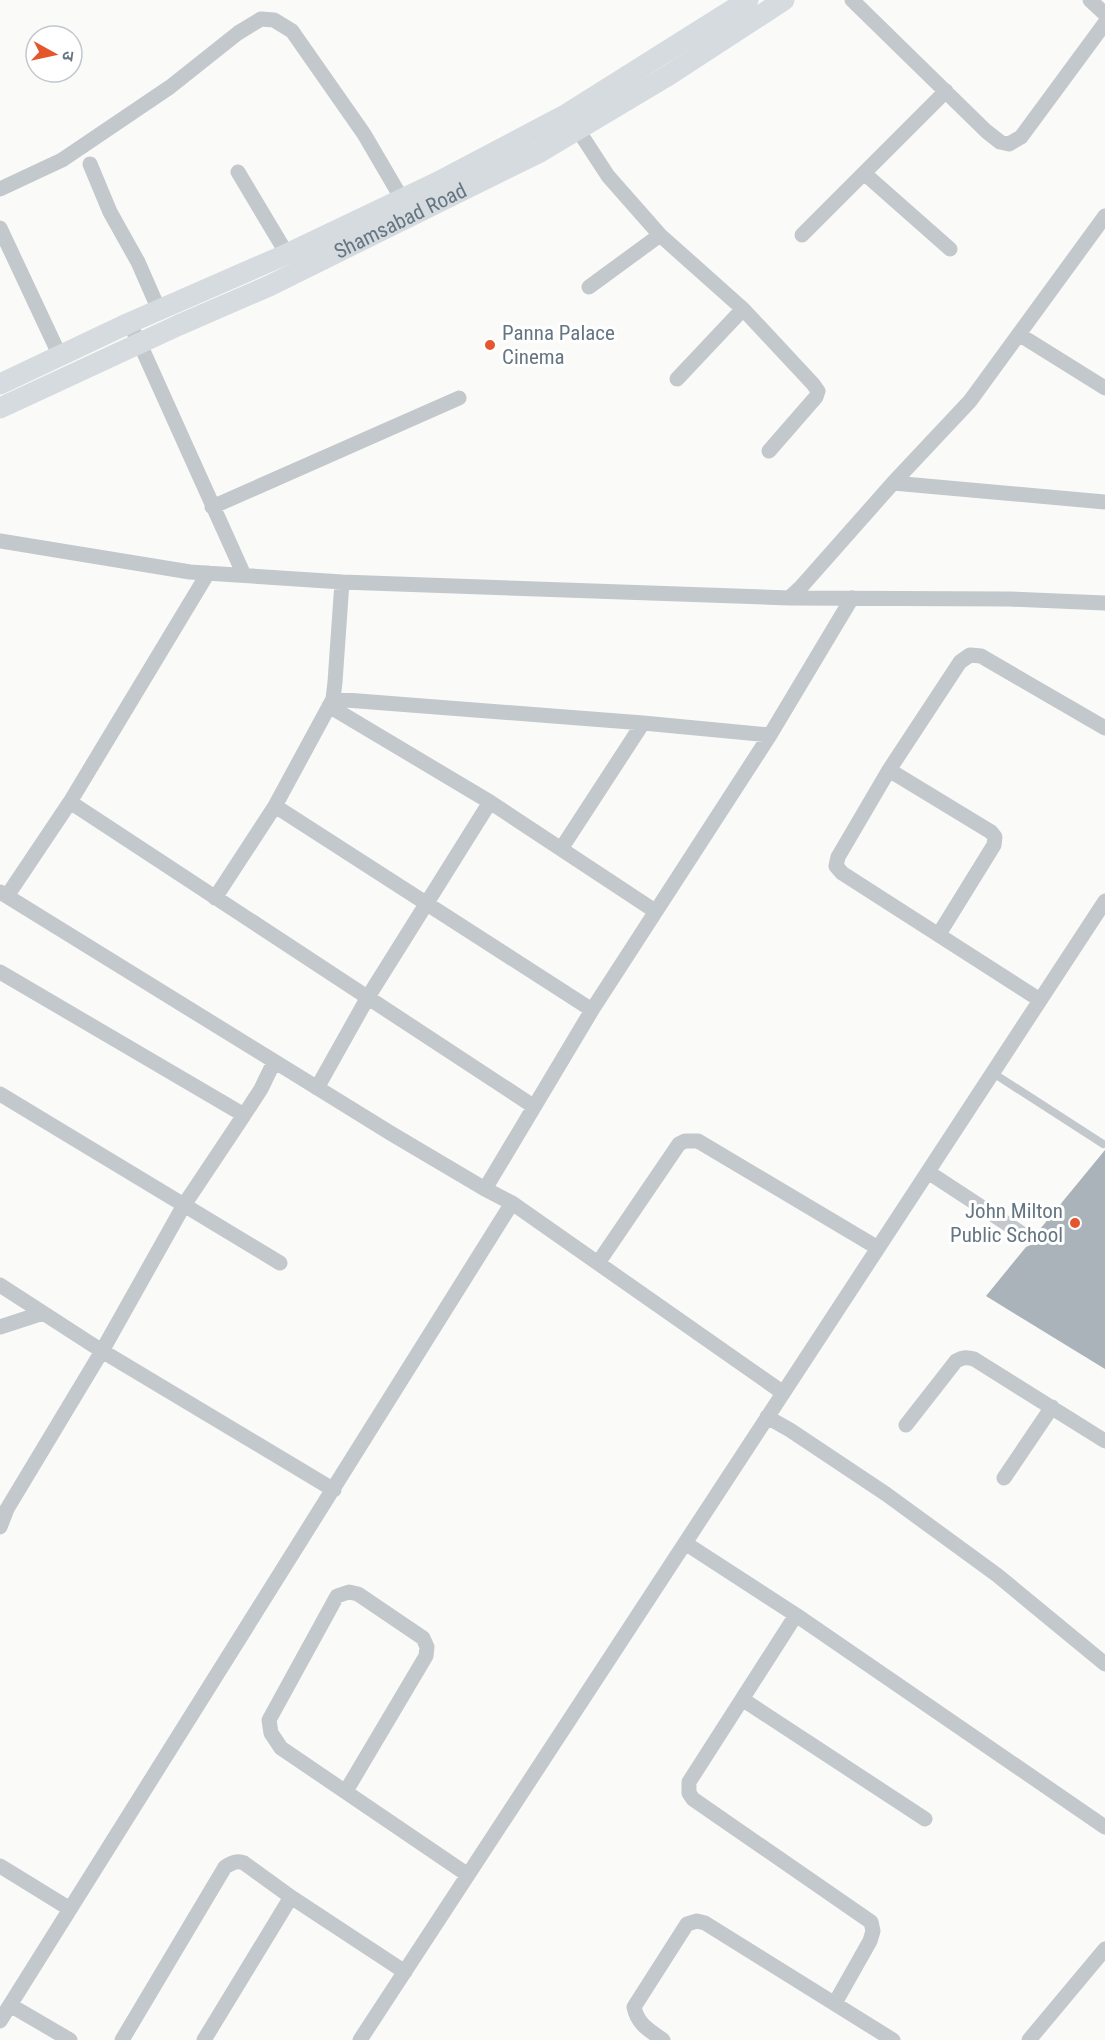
<svg xmlns="http://www.w3.org/2000/svg" width="1105" height="2040" viewBox="0 0 1105 2040" font-family="'Roboto Condensed','Noto Sans Devanagari',sans-serif">
	<rect width="100%" height="100%" fill="#fafaf8"/>
	<path fill="#aab3b9" d="M1105,1150V1369L986,1296L1026,1247L1035,1243L1036,1234Z"/>
	<g fill="none" stroke-linecap="round" stroke-linejoin="round">
		<path stroke="#c3c8cc" stroke-width="8" d="M993,1073L1103,1144"/>
		<path stroke="#c3c8cc" stroke-width="15" d="M852,0L986,131L1000,142L1009,144L1021,137L1105,23
			M1090,0L1105,14
			M578,130L608,176L660,235L743,309L813,384L818,391L816,397L769,451
			M90,164L110,212L138,262L159,310
			M238,172L287,254
			M865,174L950,249
			M0,189L62,160L170,87L238,33L261,19L274,20L292,31L364,134L402,199
			M0,228L60,356
			M802,235L946,91
			M589,287L660,235
			M129,323L140,344L244,575
			M1020,335L1105,388
			M677,379L743,309
			M893,483L1105,502
			M212,507L459,398
			M0,541L190,572L342,582L789,598L1009,599L1105,603
			M789,598L801,587L893,483L970,401L1105,216
			M333,699L643,723L770,735
			M329,706L490,802L655,911
			M889,770L991,832L995,837L994,845L939,934
			M70,802L533,1106
			M275,806L592,1010
			M561,849L643,723
			M0,892L392,1134L485,1189L512,1203L782,1392
			M7,896L70,802L208,573
			M215,898L275,806L333,699L335,682L342,582
			M0,972L244,1115L261,1089L274,1062
			M1040,1000L842,873L836,866L838,857L889,770L960,662L970,655L981,656L1105,728
			M317,1088L368,997L490,802
			M0,1094L280,1263
			M928,1172L1027,1237
			M485,1189L592,1010L770,735L852,598
			M598,1263L679,1144L685,1141H698L878,1248
			M0,1285L102,1351L334,1490
			M0,1327L43,1313
			M767,1417L790,1430L886,1494L997,1575L1105,1664
			M906,1425L956,1361C963,1357 967,1357 974,1359L1105,1441
			M1004,1478L1052,1407
			M0,1527L7,1509L102,1351L184,1205L244,1115
			M685,1543L796,1615L1105,1827
			M796,1615L689,1782V1793L693,1799L871,1922L873,1931L870,1941L835,2003
			M742,1699L925,1819
			M346,1791L426,1656L427,1647L423,1638L358,1594L349,1592L337,1596L269,1720L271,1733L281,1748L468,1875
			M0,1866L70,1909
			M10,2005L70,2040
			M0,2021L512,1203
			M122,2040L225,1867C232,1863 237,1860 244,1863L291,1897L405,1972
			M204,2040L291,1897
			M360,2040L1105,901
			M663,2040C649,2030 638,2025 634,2007L687,1924L697,1921L705,1923L893,2040
			M1029,2040L1105,1949"/>
		<g stroke="#d6dbdf" stroke-width="21">
			<path d="M0,384L129,323L287,254L438,182L567,114L748,0"/>
			<path id="s1" d="M0,408L179,325L269,286L540,152L669,75L784,0"/>
		</g>
	</g>
	<g fill="#e4572e" stroke="#fff" stroke-width="2">
		<circle cx="490" cy="345" r="6"/>
		<circle cx="1075" cy="1223" r="6"/>
	</g>
	<g text-anchor="middle" dominant-baseline="central" stroke-width="6" stroke-linejoin="round" paint-order="stroke">
		<g font-size="21" fill="#657683" stroke="#fff">
			<text stroke="none"><textPath href="#s1" startOffset="442">Shamsabad Road</textPath></text>
		</g>
		<g font-size="21" fill="#657683" stroke="#fff" text-anchor="start">
			<text x="502" y="333">Panna Palace<tspan x="502" dy="24">Cinema</tspan></text>
			<text x="1063" y="1211" text-anchor="end">John Milton<tspan x="1063" dy="24">Public School</tspan></text>
		</g>
	</g>
	<g transform="translate(54 54) rotate(98)"><circle r="28" fill="#ffffff" stroke="#c1c8cd" stroke-width="1.5"/>
	<path d="M0-4.5L10 22L0 15L-10 22Z" fill="#e4572e"/>
	<text y="-9" font-size="16" font-weight="bold" text-anchor="middle" fill="#657683">उ</text>
	</g>
</svg>
